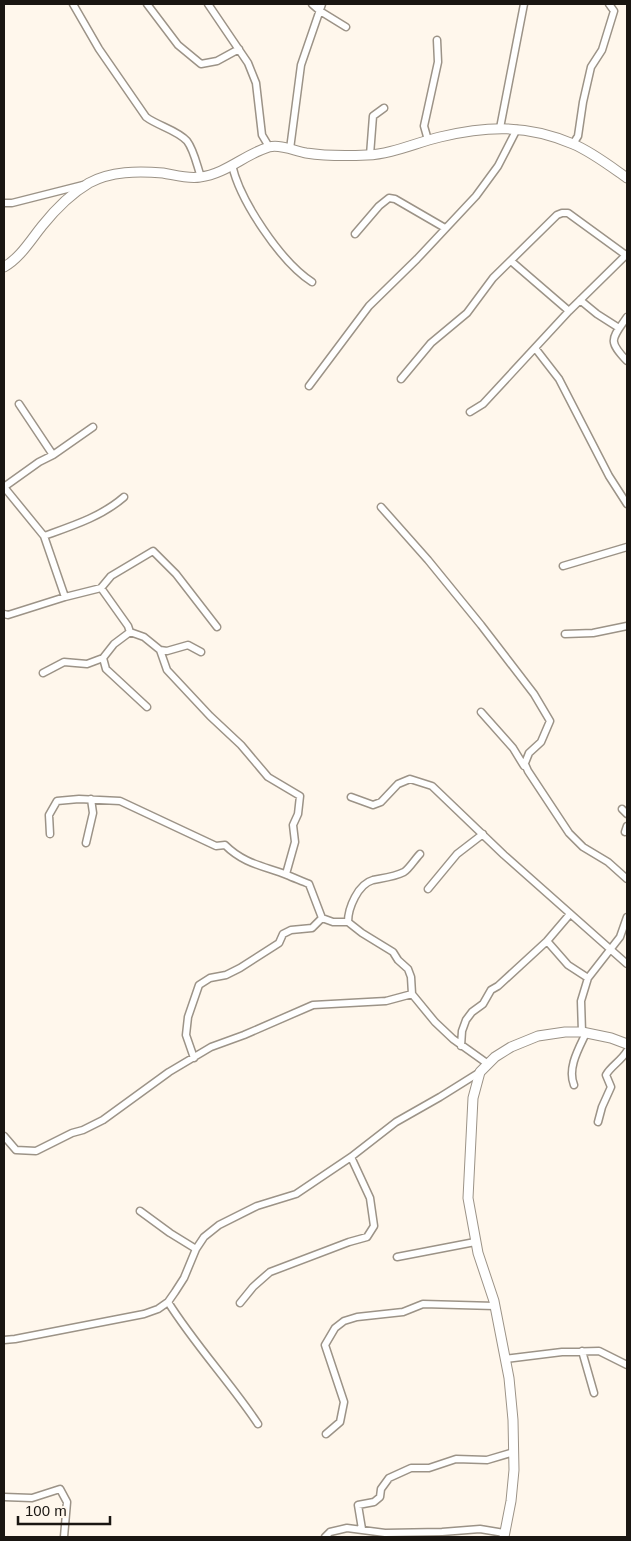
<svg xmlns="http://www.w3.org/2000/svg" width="631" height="1541" viewBox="0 0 631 1541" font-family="Arial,sans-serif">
	<rect width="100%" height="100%" fill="#fff7ec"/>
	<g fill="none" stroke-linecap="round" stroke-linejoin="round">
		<g stroke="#9c9387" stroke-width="9">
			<path id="street" d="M73,4L99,49L146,117C158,126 177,130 187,141C194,150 197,166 201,177
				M147,4L178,45L201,64L217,61L239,49
				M208,4L248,63L256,83L262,135L268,145L272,147
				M312,4L320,11L346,27
				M500,128L524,4
				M428,140L424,126L438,62L437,40
				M573,144L578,136L583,102L591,67L602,50L614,11L609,4
				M290,149L301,65L322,4
				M370,155L373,116L384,108
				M232,165C240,201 281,262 312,282
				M4,203H12L83,185
				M355,234L379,206L389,198L395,199L445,228
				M511,261L569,311
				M580,300L597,314L619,328
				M627,317C612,339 607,340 627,361
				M535,348L559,379L609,476L627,504
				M401,379L431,343L467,313L493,278L557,215L562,213H568L627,256
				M309,386L369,306L417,259L476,196L498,166L517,129
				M470,412L483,404L569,311L627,254
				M53,455L93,427
				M4,487L44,536L65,597L8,615L4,614
				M4,487L39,462L53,455L19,404
				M381,507L428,560L481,625L534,694L550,721L541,742L529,753L525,763L524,762L528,771L569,833L583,847L608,862L627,879
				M44,536C72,526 101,517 124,497
				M563,566L627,547
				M101,588L111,576L153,551L176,574L217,627
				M65,597L101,588L128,626L130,632
				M565,634L593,633L627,626
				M160,650L167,651L188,645L201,652
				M103,658L106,669L147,707
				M43,673L64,662L87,664L103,658L114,644L130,632L144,637L160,650L167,670L210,716L241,745L268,777L300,796L298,814L293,825L295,842L286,874
				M481,712L513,748L524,766
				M351,797L373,805L381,802L398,784L410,779L432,786L504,855L627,964
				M622,809L627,814
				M625,832L627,826
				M50,834L49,815L57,801L79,799L120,801L216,846L225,845C244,864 264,866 287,875C294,878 302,881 309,884L322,918L312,928L291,930L283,934L279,943L240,968L226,975L210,978L199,985L188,1017L186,1035L194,1058
				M86,843L93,813L91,799
				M428,889L457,854L483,834
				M348,922C348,908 358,884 373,880C383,878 394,877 404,872C409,869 415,859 420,854
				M547,941L568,965L588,978
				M412,994L435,1022L453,1039L488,1064
				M582,1032L581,1001L588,978L620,937L627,917
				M461,1046L462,1031L466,1020L472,1012L483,1004L491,990L498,986L547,941L570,914
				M574,1085C567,1068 579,1048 586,1033
				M598,1122L602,1107L611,1087L606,1075C610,1067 621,1061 627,1051
				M4,1136L16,1150L36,1151L72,1133L83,1130L103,1120L169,1072L211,1047L244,1035L313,1005L386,1001L412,994L411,977L408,969L398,960L393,952L362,933L348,922H333L322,918
				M140,1211L170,1233L196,1249
				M397,1257L475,1242
				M168,1302C195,1345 230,1382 258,1424
				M240,1303L253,1287L270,1272L349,1242L367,1237L374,1226L370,1198L351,1157
				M4,1340L15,1339L144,1314L158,1309L168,1302L175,1292L184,1278L196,1249L204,1237L219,1225L257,1206L296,1194L351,1157L396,1122L440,1097L480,1072
				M582,1351L594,1393
				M505,1359L562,1352L599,1351L627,1365
				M326,1434L340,1422L344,1402L325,1345L335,1328L344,1321L357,1317L403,1312L423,1304L495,1306
				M4,1497L32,1498L60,1489L67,1502L64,1537
				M362,1529L358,1505L374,1502L380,1497L381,1489L389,1478L411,1468H429L456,1459L487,1460L514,1452
				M325,1537L330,1532L347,1528L385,1533L442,1532L480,1529L504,1533"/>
		</g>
		<g stroke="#9c9387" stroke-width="11">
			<path id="secondary" d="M4,267C20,258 30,241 42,226C54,211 72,193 89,183C111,171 138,171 163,173C175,175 188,179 200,177C226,174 245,154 269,147C280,144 295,151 306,153C326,156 347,156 367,155C392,154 415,143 440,137C487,126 527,124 573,144C592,152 610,166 627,178
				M504,1537L511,1501L514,1470L513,1420L509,1378L494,1301L478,1253L468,1198L473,1098L480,1072L495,1057L511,1047L538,1036L565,1032H582L611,1038L627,1044"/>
		</g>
		<use href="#street" stroke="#fff" stroke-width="6"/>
		<use href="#secondary" stroke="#fff" stroke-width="9"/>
	</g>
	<rect width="631" height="1541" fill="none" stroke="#1a1612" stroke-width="10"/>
	<path d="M18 1516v8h92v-8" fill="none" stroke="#1a1612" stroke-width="2.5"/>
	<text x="25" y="1516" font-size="15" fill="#1a1612" stroke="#fff7ec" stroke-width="4" paint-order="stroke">100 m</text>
</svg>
